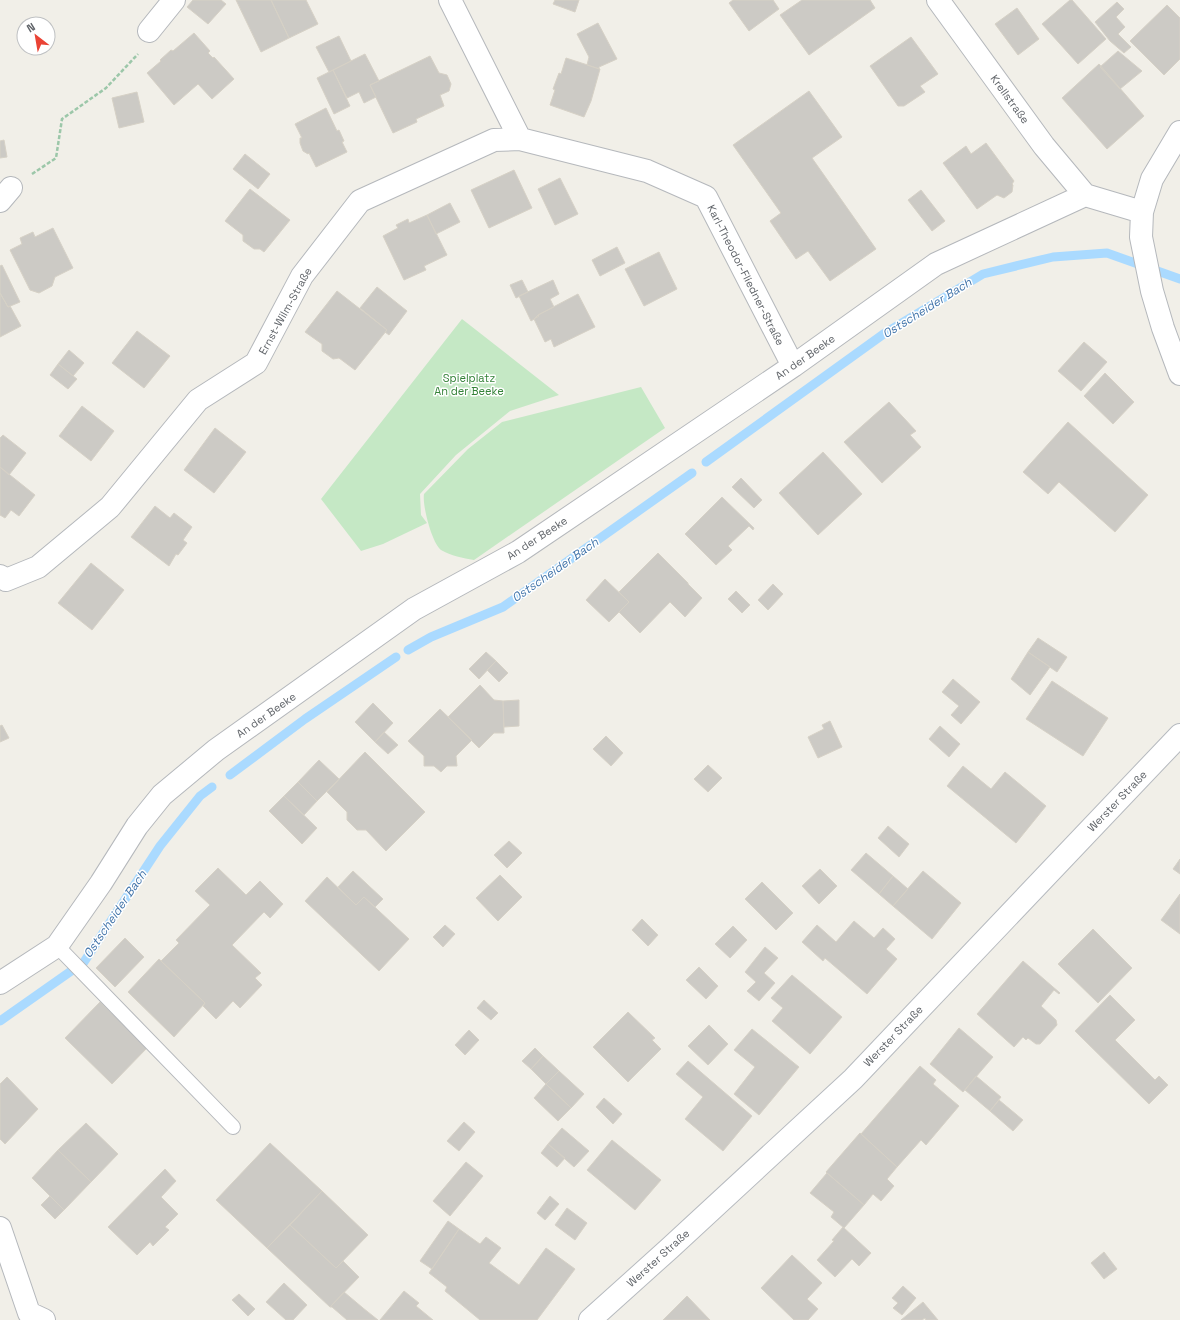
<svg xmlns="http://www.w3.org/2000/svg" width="1180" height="1320" viewBox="0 0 1180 1320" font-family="'Space Grotesk',sans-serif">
	<rect width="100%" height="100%" fill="#f1efe8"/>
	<path fill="#c5e8c5" d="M462,319L559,395L510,411L456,455L420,494L421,515L427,523L383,544L361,551L321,499Z
		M641,387L665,428L474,560C463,558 451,556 441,550C432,543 422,505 424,494L468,449L502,422Z"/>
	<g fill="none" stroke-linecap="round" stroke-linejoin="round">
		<path stroke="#aadaff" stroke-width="9" d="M706,462L885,333L983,274L1053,257L1107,253L1180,279
			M408,650L431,637L503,607L692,473
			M230,775L305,719L396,657
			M0,1021L84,962L160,846L200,796L212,787"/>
	</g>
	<path fill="#cccac5" stroke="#d6d1c6" d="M193,0H221L226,4L208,24L187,7Z
		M236,0H271L289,38L261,52Z
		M271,0H306L318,24L289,38Z
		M555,0H579L575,12L553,4Z
		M733,0H773L779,9L749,31L729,3Z
		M802,0H870L875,8L809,55L780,15Z
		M1070,0H1072L1106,39L1078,64L1042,24Z
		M1117,2L1124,9L1116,17L1125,27L1118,34L1131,47L1124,53L1110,41L1095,22Z
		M1167,5L1180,18V59L1164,75L1130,41Z
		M1017,8L1039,39L1018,55L995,24Z
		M598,23L617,59L599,67V69L587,65L589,57L577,34Z
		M194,33L210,51L208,53L213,58L214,57L234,79L212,99L198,84L174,105L147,73L161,61L160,60L171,50L173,51Z
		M339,36L351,61L329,72L316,47Z
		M911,37L938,74L920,86L925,92L904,106H898L870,66Z
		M1118,51L1142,71L1120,89L1100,67Z
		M365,54L379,81L370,85L376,97L364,103L359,92L347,98L333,70Z
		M430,56L439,73L447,75L451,84L449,91L440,95L444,106L416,119L417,122L393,133L370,85Z
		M566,58L600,69L591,101L584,117L550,105L555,90L553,89L559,73L561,74Z
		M1099,64L1144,116L1107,149L1062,98Z
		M333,70L350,106L334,114L317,78Z
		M809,91L842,137L812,158L876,249L830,281L808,251L796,259L770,221L781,213L733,145Z
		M137,92L144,122L119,128L112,98Z
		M326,108L337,131L339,130L344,141L342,142L347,152L316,167L309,153L308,154L303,151L300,143V138H302L295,124Z
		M4,140L7,157L0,158V141Z
		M986,143L1014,181L1012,184L1013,185L1012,192L1004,198L997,195L977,209L943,163L966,146L971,154Z
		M245,154L270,174L258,189L233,169Z
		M514,170L532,208L489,228L471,190Z
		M560,178L578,214L555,225L538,189Z
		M250,189L290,220L264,252L260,249H254L243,241V235L225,221Z
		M921,190L945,221L932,231L908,200Z
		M450,203L460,222L436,234L427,215Z
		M427,215L447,255L424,266L426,270L404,280L383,236L398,228L396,225L408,219L409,223Z
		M53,228L73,268L55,277L52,286L39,293L30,290L10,250L22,244L20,238L33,232L35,237Z
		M617,247L625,263L600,276L592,260Z
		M659,252L677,289L644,306L625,269Z
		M2,265L20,302L8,307L0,293V266Z
		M522,280L528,292L516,298L510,285Z
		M553,280L559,294L550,299L554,307L538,315L539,316L531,321L519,296Z
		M377,287L407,311L389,335L385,332L387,330L360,308Z
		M337,291L387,330L355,370L339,358L333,359L322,351V344L305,332Z
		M0,293L8,307L10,306L21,326L0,337Z
		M578,294L595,327L554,347L551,339L545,342L534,319L538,315Z
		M137,331L170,356L144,388L112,363Z
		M1084,342L1107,362L1081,391L1058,371Z
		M69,350L84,363L73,376L58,364Z
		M58,364L77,379L68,389L50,375Z
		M1105,373L1134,402L1113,424L1084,396Z
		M889,402L916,431L910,435L921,447L882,483L844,442Z
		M82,406L114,431L91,461L59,436Z
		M1068,422L1148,495L1115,532L1059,482L1048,494L1023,472Z
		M215,428L246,452L214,493L184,470Z
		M3,435L26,453L9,475L0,467V438Z
		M823,452L862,494L818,535L779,493Z
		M0,467L35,495L19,516L11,510L5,518L0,515Z
		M741,478L762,500L754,508L732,487Z
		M722,497L754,528L753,530L749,526L728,546L732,550L716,565L685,534Z
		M155,506L170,518L174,513L192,527L183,540L187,543L178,555L176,554L169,566L131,537Z
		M658,553L688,583V584L702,598L685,617L670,602L640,633L619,612L629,602L619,592Z
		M91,563L124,590L92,630L58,603Z
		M605,579L629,602L609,622L586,600Z
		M773,584L783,594L768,610L758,600Z
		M736,591L750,605L742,613L728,599Z
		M1038,638L1067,657L1057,672L1028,652Z
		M486,652L496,661L479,679L469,669Z
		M1028,652L1050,667L1030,695L1011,679Z
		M496,661L508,673L499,682L487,670Z
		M953,679L980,702L961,724L951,715L959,706L942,692Z
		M1052,681L1108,718L1083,756L1026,719Z
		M480,685L494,700L503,701L504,733H494L479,748L448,717Z
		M519,700V726L504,727L503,701Z
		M373,703L393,723L375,742L355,722Z
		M440,709L472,740L456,756L457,766H447L441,772L434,766H424V756L408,741Z
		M830,721L842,747L818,758L808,737L824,729L822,725Z
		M2,725L9,738L0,742V726Z
		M940,726L960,744L949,757L929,739Z
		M384,732L398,745L388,754L375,742Z
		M606,736L623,753L611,766L593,749Z
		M365,752L425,812L386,851L366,830H357L347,820V812L327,792Z
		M319,760L339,779L317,801L298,782Z
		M708,765L722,778L708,792L694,779Z
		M963,766L991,789L1005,772L1046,806L1016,843L947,786Z
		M298,782L317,801L304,815L284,796Z
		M284,796L317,828L302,844L269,811Z
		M888,826L909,844L899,857L878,838Z
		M509,841L522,853L507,868L494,855Z
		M866,853L893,876L879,894L851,870Z
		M1180,859V874L1173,869Z
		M218,868L246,895L260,881L283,904L270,918L264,912L232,945L261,973L255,978L262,985L240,1008L233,1001L216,1019L203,1006L205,1003L161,961L179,943L176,940L210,905L195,891Z
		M820,869L837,886L819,904L802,886Z
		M353,871L383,899L375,907L364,897L356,905L338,887Z
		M923,871L961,903L932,939L893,906Z
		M500,875L522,897L498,921L476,898Z
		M893,876L908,889L893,906L879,894Z
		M327,877L356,905L364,897L409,939L379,971L305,901Z
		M762,882L793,913L776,930L745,899Z
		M1180,894V934L1161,920Z
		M642,919L658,935L648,946L632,930Z
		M854,921L874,938L883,928L895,939L886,949L897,959L867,994L825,958L823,961L802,942L817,925L836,942Z
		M445,925L455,934L443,947L433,937Z
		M733,926L747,940L730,958L715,944Z
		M1093,929L1132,968L1098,1003L1058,964Z
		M125,938L144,957L115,987L96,968Z
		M765,947L778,958L764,973L775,983L759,1001L747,991L756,982L745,972Z
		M159,959L205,1003L174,1037L128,992Z
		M1023,961L1060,993L1059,994L1054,990L1041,1006L1056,1020L1057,1025L1040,1044H1036L1028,1038L1026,1040L1023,1037L1014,1047L977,1014Z
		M699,967L718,986L706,999L686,980Z
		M792,975L842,1017L810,1054L772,1021L783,1008L771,998Z
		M1110,995L1135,1020L1115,1040L1155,1080L1159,1076L1168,1085L1149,1104L1075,1031Z
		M484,1000L498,1013L491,1020L477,1008Z
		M100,1002L147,1048L112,1084L65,1038Z
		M628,1012L655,1038L652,1040L661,1049L628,1082L593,1047Z
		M709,1025L728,1044L708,1065L688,1046Z
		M959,1028L993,1057L963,1092L930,1064Z
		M752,1029L799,1067L759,1115L734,1094L755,1067L734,1050Z
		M469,1030L479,1040L465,1055L455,1045Z
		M535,1048L543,1056L531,1069L522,1061Z
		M543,1056L559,1071L546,1084L531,1069Z
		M688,1061L752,1116L723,1151L685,1119L703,1097L676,1074Z
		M920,1066L936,1080L933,1084L959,1106L926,1145L921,1140L897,1167L861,1134Z
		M559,1071L584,1094L571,1108L546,1084Z
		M976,1076L1001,1097L990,1111L965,1090Z
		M7,1077L38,1109L5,1144L0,1139V1084Z
		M546,1084L571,1108L558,1121L534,1098Z
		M604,1098L622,1114L613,1124L596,1107Z
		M999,1100L1023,1120L1013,1131L990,1111Z
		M464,1122L475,1132L459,1151L447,1141Z
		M86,1123L118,1154L91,1182L58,1150Z
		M562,1128L589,1151L574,1167L548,1144Z
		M860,1133L897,1167L887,1179L894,1186L881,1201L873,1194L864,1205L826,1172Z
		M612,1140L661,1180L635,1210L587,1170Z
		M270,1143L322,1191L267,1248L216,1200Z
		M548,1144L565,1158L557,1167L541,1153Z
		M58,1150L91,1182L64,1210L32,1178Z
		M466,1162L483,1176L450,1216L433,1201Z
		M165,1169L176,1181L161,1197L178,1214L165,1227L169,1230L153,1246L150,1242L137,1255L108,1227Z
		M827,1173L864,1205L844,1228L831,1217L834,1212L810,1193Z
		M322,1191L368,1235L336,1268L290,1225Z
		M50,1196L64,1210L55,1219L41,1205Z
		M550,1196L559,1204L545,1220L537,1213Z
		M567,1208L587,1223L575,1240L555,1225Z
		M448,1221L459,1229L432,1269L420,1261Z
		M290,1225L336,1268L343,1261L359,1277L330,1307L267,1248Z
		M843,1227L871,1253L859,1266L852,1259L835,1277L817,1260L834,1241L832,1240Z
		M459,1229L480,1244L486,1237L501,1248L489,1263L519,1285L546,1248L575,1269L537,1320H480L445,1291L447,1287L429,1273Z
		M1104,1252L1117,1269L1104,1279L1091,1263Z
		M792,1255L822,1283L807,1299L818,1309L808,1320H794L761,1288Z
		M284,1283L307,1305L293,1320H286L266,1302Z
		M903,1286L916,1298L902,1315L893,1308L898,1303L892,1298Z
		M404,1291L419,1303L416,1306L433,1320H380Z
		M344,1292L363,1308L378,1320H347L332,1307H330Z
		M239,1294L255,1309L248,1316L232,1300Z
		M687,1296L710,1320H663Z
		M923,1302L938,1320H926L925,1318L922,1320H901Z"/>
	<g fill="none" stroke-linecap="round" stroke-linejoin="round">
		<g stroke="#b5b8bc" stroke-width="16">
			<path id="service" d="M57,946L233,1127"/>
		</g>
		<g stroke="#b5b8bc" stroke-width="24">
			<path id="minor" d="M450,0L520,139L647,171L706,197L793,366
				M938,0L1044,146L1085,195
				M149,31L174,0
				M1180,132L1152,179L1142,212L1141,237L1152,291L1163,328L1180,374
				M0,201L11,188
				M0,576L6,580L38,567L110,507L198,400L256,363L302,276L360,201L494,140L520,139
				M0,983L57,946L101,883L137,826L162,795L216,750L414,609L518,552L793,366L936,264L1085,195L1142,212
				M0,1228L29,1313L44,1320"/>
		</g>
		<g stroke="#b6babf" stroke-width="24">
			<path id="secondary" d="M590,1320L670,1248L853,1079L1180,735"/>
		</g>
		<path stroke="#9cc7a9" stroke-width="2.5" stroke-dasharray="4 2" stroke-linecap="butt" d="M32,174L56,158L62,119L106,88L138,54"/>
		<use href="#service" stroke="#fff" stroke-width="14"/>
		<use href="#minor" stroke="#fff" stroke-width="22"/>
		<use href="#secondary" stroke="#fff" stroke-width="22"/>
	</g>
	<g text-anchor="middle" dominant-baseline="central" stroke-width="3" stroke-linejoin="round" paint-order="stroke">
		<g font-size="11" fill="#5f6368" stroke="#fff">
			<text transform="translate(1010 99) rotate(54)">Krellstraße</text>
			<text transform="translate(746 275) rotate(63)">Karl-Theodor-Fliedner-Straße</text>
			<text transform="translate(285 311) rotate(-61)">Ernst-Wilm-Straße</text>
			<text transform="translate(805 357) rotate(-35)">An der Beeke</text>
			<text transform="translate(537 538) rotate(-33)">An der Beeke</text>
			<text transform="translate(266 715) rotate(-35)">An der Beeke</text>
			<text transform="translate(1117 801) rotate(-46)">Werster Straße</text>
			<text transform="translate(893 1036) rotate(-46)">Werster Straße</text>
			<text transform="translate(658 1258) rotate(-42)">Werster Straße</text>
		</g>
		<g font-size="11" fill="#348238" stroke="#fff">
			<text x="469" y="378">Spielplatz<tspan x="469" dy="13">An der Beeke</tspan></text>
		</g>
		<g font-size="12" font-style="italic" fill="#4174aa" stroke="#fff">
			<text transform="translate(927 308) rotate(-32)">Ostscheider Bach</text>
			<text transform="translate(555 570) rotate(-35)">Ostscheider Bach</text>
			<text transform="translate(115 914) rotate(-56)">Ostscheider Bach</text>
		</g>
	</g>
	<g transform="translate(36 36) rotate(329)"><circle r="19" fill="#ffffff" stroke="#bfc1c3"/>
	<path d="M0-3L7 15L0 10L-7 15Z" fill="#ea4335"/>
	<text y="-6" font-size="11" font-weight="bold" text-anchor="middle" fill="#5f6368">N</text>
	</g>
</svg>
